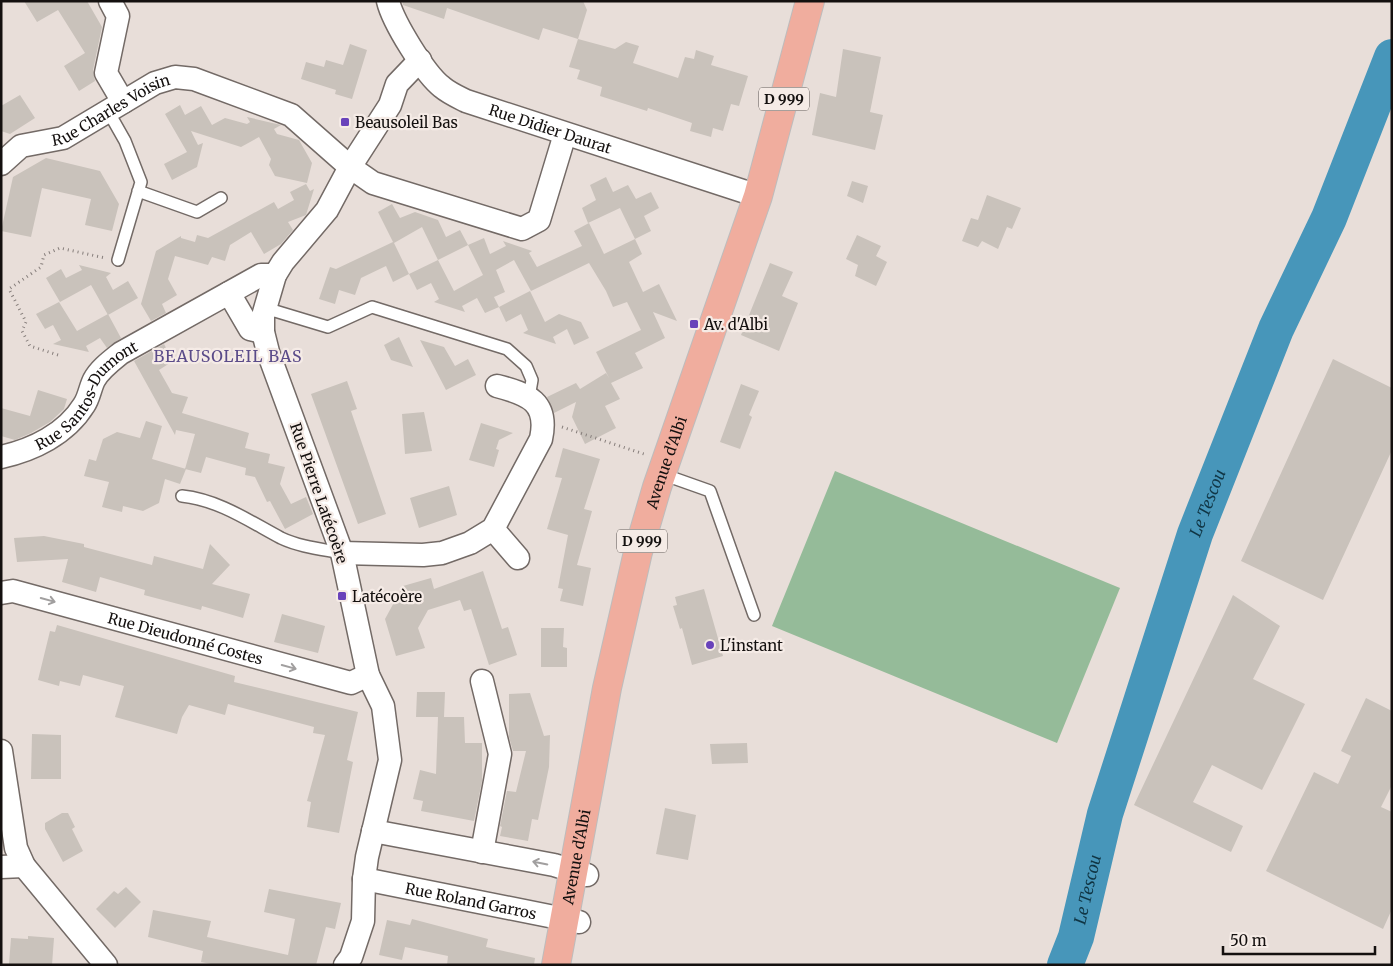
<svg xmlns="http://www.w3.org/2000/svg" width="1393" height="966" viewBox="0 0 1393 966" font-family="Merriweather,serif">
	<rect width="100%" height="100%" fill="#e8ded9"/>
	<path fill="#95bb99" d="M835,471L1120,588L1057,743L772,626Z"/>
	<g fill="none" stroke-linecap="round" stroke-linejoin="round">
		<path stroke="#4796ba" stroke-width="36" id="s1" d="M1065,965L1076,937L1105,814L1195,534L1276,329L1329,218L1392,57"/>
	</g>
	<path fill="#c9c2bb" d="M24,1H87L102,27L93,70L95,81L79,91L64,66L85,53L58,10L37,22Z
		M402,1H583L587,10L578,39L543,28L539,40L447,8L444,19L403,5Z
		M578,39L615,49L626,42L639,46L633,63L678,78L685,57L694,59L696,50L714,56L711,65L748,76L739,106L731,104L723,131L713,128L711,137L690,131L692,123L648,108L647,111L600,96L602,87L577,79L580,70L569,67Z
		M350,44L367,50L352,99L335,94L336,90L301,79L306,62L324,67L326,60L343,65Z
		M843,49L881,57L870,112L883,115L875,150L812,135L820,93L836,97Z
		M20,95L35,118L10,134L1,131V106Z
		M180,105L185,115L201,106L212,125L225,118L247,124L250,122L247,117L281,125L274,129L277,134L299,140L312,163L307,183L275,176L269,165L271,159L259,137L241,147L191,131L198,145L203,143L197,167L172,180L164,164L187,152L165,114Z
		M46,158L100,171L119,204L112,231L85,225L91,199L42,188L31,237L1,231L13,177Z
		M606,177L613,192L628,185L636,199L651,192L659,208L644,216L651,231L635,239L620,208L588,223L582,208L596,200L590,185Z
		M852,181L868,186L863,203L847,196Z
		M306,184L310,191L314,189L306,215L288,222L293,230L281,244L264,254L251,232L230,245L225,261L212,257L208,265L175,256L168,279L177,295L162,304L166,313L151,321L141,304L156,251L181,236V238L195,242L197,235L208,238L274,202L278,209L294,200L290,192Z
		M987,195L1021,208L1012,229L1007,227L998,249L982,241L978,247L962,241L971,218L978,220Z
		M392,204L400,218L415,212L438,220L446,237L460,230L468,245L438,260L422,227L394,243L409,274L393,282L386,266L361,278L355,295L339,290L335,304L319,299L330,267L336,269L393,242L378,212Z
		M589,223L604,254L635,239L642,254L629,262L643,292L659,284L677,321L653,312L665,338L635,353L643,368L611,383L620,399L605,406L616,428L585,444L572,417L576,402L554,413L547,397L576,383L580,389L606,373L609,378L596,352L641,330L627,302L613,307L606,291L589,263L531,291L514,260L496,270L505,292L494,297L499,307L485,313L477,298L462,306L465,312L434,302L439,299L431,283L417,290L409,274L438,260L454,291L483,275L468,245L484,238L490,254L506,246L503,241L532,251L529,253L537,267L582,246L574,231Z
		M857,235L881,246L876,256L887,262L876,286L855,276L858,265L846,259Z
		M770,263L793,272L782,296L798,303L779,351L741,335Z
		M79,265L111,273L106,277L113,290L128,281L138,298L108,315L91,285L60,302L46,278L61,269L66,278L82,270Z
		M530,291L545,322L559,314L581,322L589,338L574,345L567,329L553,337L556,344L523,333L528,330L521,314L506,322L499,307Z
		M59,302L77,331L108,314L121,338L107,348L100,338L86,346L89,352L53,344L61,340L53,325L45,329L36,314Z
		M399,337L413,367L391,360L384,345Z
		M420,340L444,347L455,366L468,359L476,375L446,390Z
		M164,344L173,361L159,370L172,393L188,397L182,413L249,433L245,448L270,454L268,463L285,467L280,484L291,504L306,497L313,514L285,529L270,501L267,502L255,477L245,475L246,468L206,457L201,473L185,469L195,434L176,430L175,435L134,361Z
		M1333,359L1392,388V450L1323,600L1241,561Z
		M347,381L357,409L351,411L386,514L358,524L311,394Z
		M741,384L759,391L749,415L752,417L740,449L720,442Z
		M38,390L67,399L64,409L50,422L31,433L15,440L1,436V408L30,416Z
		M424,412L432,451L405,454L402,414Z
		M146,421L162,426L152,459L186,469L180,484L165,479L159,503L143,511L123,506L122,512L102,507L109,482L84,476L89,459L96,461L103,439L117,432L140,438Z
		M481,423L513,433L499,440L496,449L499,450L494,467L469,460Z
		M563,448L600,459L584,509L592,511L577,565L591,568L583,606L560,601L563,589L558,588L568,535L547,529L562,478L555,477Z
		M449,486L457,515L419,528L410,498Z
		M44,536L84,544V547L152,565L154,556L203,569L210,544L230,565L212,584L250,594L243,618L202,606L201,610L144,595L145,590L100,577L96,592L62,582L68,559L17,562L14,538Z
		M483,571L502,629L508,627L517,655L489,665L471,609L464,611L460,600L428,610L418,628L425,648L396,656L385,619L403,586L431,578L434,589Z
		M704,589L723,656L692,665L682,628L680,629L673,606L677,605L675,597Z
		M1233,595L1280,626L1253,679L1305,704L1262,790L1212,765L1193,802L1243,826L1231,852L1134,805Z
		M282,614L325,626L318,653L274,642Z
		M57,625L235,676L234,682L358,712L347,760L353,762L339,833L307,827L311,802L307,801L325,735L313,733L314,727L228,704L225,715L189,705L182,717L177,734L115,717L124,686L83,675L80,686L60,681L59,686L38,680L50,631L55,632Z
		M541,628H564L563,647L567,648V667H541Z
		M417,692H445L444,717H464L465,743H482V781L474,821L421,811L423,801L413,799L420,770L436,774L438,717H416Z
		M530,693L544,736L550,735L549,767L538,820L532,819L528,841L500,836L502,827L500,826L507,791L516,792L526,751H513L509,737V694Z
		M1366,698L1392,711V785L1381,807L1392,812V909L1383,929L1266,871L1314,772L1338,784L1351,756L1341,751Z
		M32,734L61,735V779H31Z
		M747,743L748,763L712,764L710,744Z
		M665,808L696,815L688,860L656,854Z
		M62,813H68L75,827L72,829L83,851L63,862L45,829V823Z
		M126,887L141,902L115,928L96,909L114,891L118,894Z
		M269,889L341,903L335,929L326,927L316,965H216L201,962L203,951L148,937L153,910L211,921L207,937L288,955L295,919L264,912Z
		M412,919L488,939L486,947L535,958L534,965H447L448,956L405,947L402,960L379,955L387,920L410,925Z
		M28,936L54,938L52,965L9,964L11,938L28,939Z"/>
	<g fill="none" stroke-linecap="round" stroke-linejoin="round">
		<g stroke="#736a66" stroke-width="14">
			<path id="lane" d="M108,111L125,141L141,182L118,260
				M138,191L197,212L221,198
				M265,308L328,327L372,307L507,349L526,366L532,380L529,397
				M662,474L710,491L754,615
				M182,496C219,500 249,521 281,538C300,547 321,549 342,553"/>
		</g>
		<g stroke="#736a66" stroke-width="25">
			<g id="street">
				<path d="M110,1L118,16L106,73L123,102"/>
				<path id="s2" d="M388,1C393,22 425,74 442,87C449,93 458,97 466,101L758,196"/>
				<path id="s3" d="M1,164L21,146L63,138L155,83L175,77L194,79L291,115L350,167L373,183L522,229L539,220L565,134"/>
				<path d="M229,293L250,329L263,332"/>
				<path id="s4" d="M1,457C33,450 66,434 84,405C89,398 90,388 94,380C100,369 111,361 121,353L261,275H275"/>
				<path d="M493,529L518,558"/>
				<path d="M342,553L423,555L442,553L470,543L493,529L541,439C549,402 528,394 497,386"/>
				<path id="s5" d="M1,593L13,591L351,683L368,675"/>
				<path d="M1,751L16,848L24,866L106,965"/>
				<path d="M373,831L554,865L587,875"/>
				<path d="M482,852L500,754L482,681"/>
				<path d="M1,867L24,866"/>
				<path id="s6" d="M364,879L579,922"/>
				<path d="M345,965L351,957L363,921L364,879L367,857L390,760L383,706L368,675L342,553L268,352L263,332V316L275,275L283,262L327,210L350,167L390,105L397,84L420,60"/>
			</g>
		</g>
		<g stroke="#bdbcbc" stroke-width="30">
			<g id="primary">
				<path id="s7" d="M556,965L607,688L638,552L657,487L758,196L810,1"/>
			</g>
		</g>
		<path stroke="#867e7b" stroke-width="3" stroke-dasharray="1 4" stroke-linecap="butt" d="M58,355L30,346L22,331L26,322L9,289L41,267L44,255L60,248L105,258
			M562,427L644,454"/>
		<use href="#lane" stroke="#fff" stroke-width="11"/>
		<use href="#street" stroke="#fff" stroke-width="22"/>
		<use href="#primary" stroke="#f0ad9e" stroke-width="28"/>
	</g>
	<defs><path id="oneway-shaft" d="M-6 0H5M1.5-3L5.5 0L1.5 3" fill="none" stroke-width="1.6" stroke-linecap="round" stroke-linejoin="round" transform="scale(1.25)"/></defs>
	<g stroke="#a19f9f">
		<use href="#oneway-shaft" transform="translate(48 600) rotate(15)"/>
		<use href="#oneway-shaft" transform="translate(289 667) rotate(15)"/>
		<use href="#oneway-shaft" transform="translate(540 863) rotate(-169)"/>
	</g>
	<g fill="#6842ba" stroke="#f5ebe6" stroke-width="2">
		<rect x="340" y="117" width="10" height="10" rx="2.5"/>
		<rect x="689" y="319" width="10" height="10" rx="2.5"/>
		<rect x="337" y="591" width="10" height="10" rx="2.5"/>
		<circle cx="710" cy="645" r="5"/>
	</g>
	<g text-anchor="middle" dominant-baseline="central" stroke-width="4.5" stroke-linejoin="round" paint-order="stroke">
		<g fill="#f5ebe6" stroke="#585250" stroke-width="1">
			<rect x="759" y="87.5" width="50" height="23" rx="4"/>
			<rect x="617" y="529.5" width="50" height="23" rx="4"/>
		</g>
		<g font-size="14" font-weight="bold" fill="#14100f">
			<text x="784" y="99">D 999</text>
			<text x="642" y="541">D 999</text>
		</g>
		<g font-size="15" fill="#14100f" stroke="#f5ebe6">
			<text stroke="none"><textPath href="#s3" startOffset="125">Rue Charles Voisin</textPath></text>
			<text stroke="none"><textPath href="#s2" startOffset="219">Rue Didier Daurat</textPath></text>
			<text stroke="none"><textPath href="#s4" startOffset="110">Rue Santos-Dumont</textPath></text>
			<text stroke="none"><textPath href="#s7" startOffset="515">Avenue d'Albi</textPath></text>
			<text transform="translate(319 493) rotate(71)">Rue Pierre Latécoère</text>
			<text stroke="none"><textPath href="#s5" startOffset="191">Rue Dieudonné Costes</textPath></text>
			<text stroke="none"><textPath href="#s7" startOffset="110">Avenue d'Albi</textPath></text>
			<text stroke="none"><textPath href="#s6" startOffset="109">Rue Roland Garros</textPath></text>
		</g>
		<g font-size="15" fill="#14100f" stroke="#f5ebe6" text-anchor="start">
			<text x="355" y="122">Beausoleil Bas</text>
			<text x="704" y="324">Av. d'Albi</text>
			<text x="352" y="596">Latécoère</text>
			<text x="720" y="645">L'instant</text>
		</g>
		<g font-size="16" letter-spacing="1" fill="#5a4b89" stroke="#f5ebe6">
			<text x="228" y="356">BEAUSOLEIL BAS</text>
		</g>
		<g font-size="16" font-style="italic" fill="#103544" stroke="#f5ebe6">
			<text stroke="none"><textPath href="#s1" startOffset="484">Le Tescou</textPath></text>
			<text stroke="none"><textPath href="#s1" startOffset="79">Le Tescou</textPath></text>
		</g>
	</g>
	<rect width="1393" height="966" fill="none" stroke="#14100f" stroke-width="5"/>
	<path d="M1223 946v8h152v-8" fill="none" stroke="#14100f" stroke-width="2.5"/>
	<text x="1230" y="946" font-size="15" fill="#14100f" stroke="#f5ebe6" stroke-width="4" paint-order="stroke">50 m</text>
</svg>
